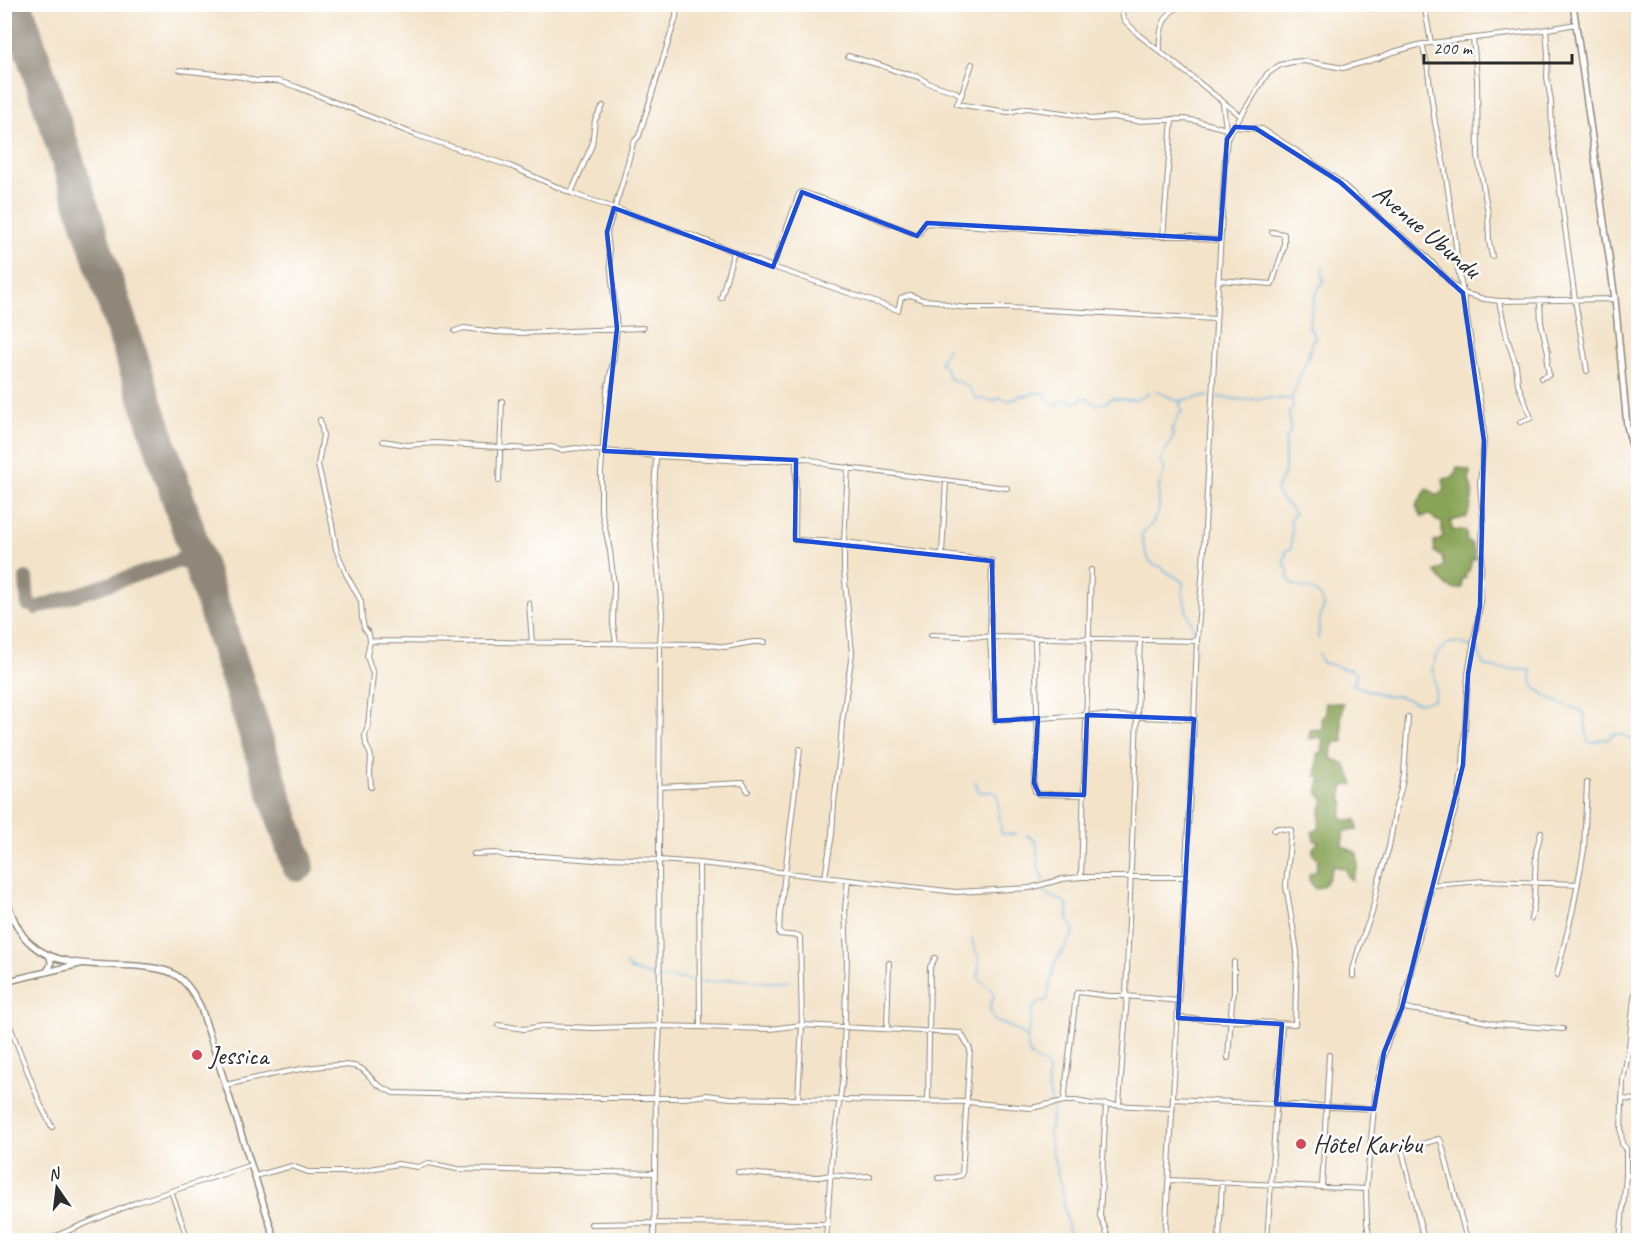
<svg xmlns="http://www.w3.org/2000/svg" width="1643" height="1245" viewBox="0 0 1643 1245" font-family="Caveat,sans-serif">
	<rect width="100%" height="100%" fill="#fff"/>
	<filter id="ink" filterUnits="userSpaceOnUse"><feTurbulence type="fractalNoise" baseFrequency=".0167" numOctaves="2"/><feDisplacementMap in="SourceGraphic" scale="12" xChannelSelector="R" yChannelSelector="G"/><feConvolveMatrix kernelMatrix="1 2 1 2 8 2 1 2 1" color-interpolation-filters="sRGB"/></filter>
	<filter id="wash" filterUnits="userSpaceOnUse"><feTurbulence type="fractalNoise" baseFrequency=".008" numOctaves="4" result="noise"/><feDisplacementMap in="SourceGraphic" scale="24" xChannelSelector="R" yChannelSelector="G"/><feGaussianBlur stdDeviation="1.35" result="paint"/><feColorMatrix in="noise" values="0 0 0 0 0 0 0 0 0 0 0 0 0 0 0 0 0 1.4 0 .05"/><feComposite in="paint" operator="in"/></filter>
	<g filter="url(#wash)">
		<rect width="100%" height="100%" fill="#f3e3c9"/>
		<path fill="#89a456" stroke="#5a6840" stroke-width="1.5" d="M1457,467L1470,471C1468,483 1470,480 1472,491C1474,499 1469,509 1467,517L1450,521L1452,529L1456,531H1466L1467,542L1471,543L1476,558L1472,560L1469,571L1465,574L1466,578L1462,579V588C1446,592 1445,582 1435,572L1444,566L1442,557L1435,552L1434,542L1440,540L1443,536L1442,532V522L1437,521L1430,515L1422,517L1416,506L1427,489L1433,492L1436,496L1445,490L1443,479L1454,477Z
			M1325,703H1343L1341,718L1343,742H1335L1332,747L1331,758L1345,764L1354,784L1344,786L1341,796L1344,803L1341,816L1344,820H1356L1358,830L1344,831L1342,846L1357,853L1358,867L1352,880L1347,875L1346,869L1333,866C1328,879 1329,885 1315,889L1309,880V874L1316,872L1318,859L1313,854V848L1319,842L1314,840L1312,832L1319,829L1320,811L1324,800C1315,792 1318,788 1321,778L1316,776L1318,754L1323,751L1322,737L1309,739L1310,730L1323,729L1321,719L1326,713Z"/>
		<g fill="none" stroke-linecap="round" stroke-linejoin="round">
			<path stroke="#69b3e1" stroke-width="1.5" d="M948,348C946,349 941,361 940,364L945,366L949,378C960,384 971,384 975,398L995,401L999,397C1006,402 1016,401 1021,395L1027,396C1034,393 1037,392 1045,393L1048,400L1057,406L1065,399L1074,403L1080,401L1081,398H1088C1095,406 1104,406 1111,398C1127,399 1135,404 1149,393
				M1156,391L1180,402
				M1217,397L1245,400L1265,398L1292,399
				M1318,639L1320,617L1324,606C1318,586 1309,591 1292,584L1288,577V569L1285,566L1283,560L1286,556L1285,551L1291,549L1292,529L1290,520L1295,514C1289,504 1281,502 1276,490L1285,472V444L1286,438L1290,433L1289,413L1293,405L1292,399L1296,386L1308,357L1311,346V341L1315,339L1314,334L1309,327C1311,310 1313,295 1324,280L1322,272L1323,267
				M1195,653L1193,626L1186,610L1184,597L1182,593L1183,582C1176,576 1168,575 1162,567C1144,565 1146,548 1141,535L1152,524L1159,510V487L1165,468L1160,461L1173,438V432L1171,430L1177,419L1178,415L1182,412L1180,406L1182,400L1209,396
				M1319,654L1322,663C1332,663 1341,670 1350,669L1357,674L1353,684C1364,690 1377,693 1389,697C1400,693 1404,699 1414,702C1421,704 1427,702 1434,700C1437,688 1436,679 1432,668C1440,639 1453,638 1478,650L1484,666L1500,669L1531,670C1531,672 1531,678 1531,680C1536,696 1567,706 1582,711L1584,714L1588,742L1593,743L1603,739H1609L1613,734H1622L1638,744
				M975,781L979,792H992L997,794L1001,832L1003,834H1017
				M1026,835L1036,841L1039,873L1043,874V882
				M972,939L974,948L979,957L978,978L993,991L994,997L990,1005L991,1014L995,1021C1007,1025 1020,1030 1028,1040C1027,1058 1031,1057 1046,1065L1048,1071V1087L1053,1110L1049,1132L1051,1148L1061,1187L1068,1230L1069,1237L1067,1240
				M626,964L631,970L655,977
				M662,978C678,977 693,982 709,982C715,982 722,980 728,979C741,979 754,981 766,982C774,983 782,981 790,981
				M1027,1038L1033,1008L1037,1004L1047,1000L1055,963L1074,933V930L1068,920V907L1063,901L1047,895L1044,889"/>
			<path stroke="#8f877a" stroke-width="14" d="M179,561L196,566L203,574
				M26,578L28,605
				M36,608L179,561C188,553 189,547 190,536"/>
			<path stroke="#8f877a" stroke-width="33" d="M16,4L298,865"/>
		</g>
	</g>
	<g filter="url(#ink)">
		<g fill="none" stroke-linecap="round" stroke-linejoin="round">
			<g stroke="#8f877a" stroke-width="6">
				<path id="minor" d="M1119,4L1124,20L1139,35L1241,116
					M1424,4L1431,43
					M1546,30L1548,53L1547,77L1551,102L1552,132L1575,300L1587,371
					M1473,39L1477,78L1478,157L1488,213L1489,241L1492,256
					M1160,51C1159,37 1160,23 1170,13C1174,9 1179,8 1183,4
					M848,56L880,65L896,71L919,77L928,83L956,92L961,96L957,104L1008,112L1027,108L1085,116L1091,119L1113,117L1137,121L1184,119L1197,121L1226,129
					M180,70L242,77L256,81H278L297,87L416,135L510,166L571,193L694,236L773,267L898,310L901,298L910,295L923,300L938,301L951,306L968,308H1007L1216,319
					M961,96L972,64
					M1223,103L1227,139
					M1235,127L1262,129L1295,150L1340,182L1385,222L1423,253L1450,282L1463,293L1484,299L1499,301L1615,299
					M571,193L592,145L595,120L603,106
					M1163,237L1172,119
					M773,267L799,194L802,192L855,210L918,235L924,225L927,223L1107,234L1124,236H1190L1202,239L1220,240
					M1218,280L1272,284L1284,247V234L1272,232
					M721,298L734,251
					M1499,301L1507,338L1516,365L1518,384L1531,418L1520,422
					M1540,301L1541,323L1548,352L1547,364L1549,375L1541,378
					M455,331L464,328L495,332L520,333L643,328
					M320,420L323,435L318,465L332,524L336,549L346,574L361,601L362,618L364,628L369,634L370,641L367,656L373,674L368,726L365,735L366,745L370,753L371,759L370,772L371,787
					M383,441L407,445L436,443L528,449L551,447L562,450L576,448L656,456L746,461H770L806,458L832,466L1007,488
					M656,456L653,514L662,613L660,644L659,860L699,863L956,892L1030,888L1062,879L1081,877H1186
					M796,460L795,540L844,542L848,467
					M499,481L502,401
					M942,554L946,480
					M529,603L532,643
					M1035,638L1038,745L1034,783L1035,791L1039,794L1084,795
					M370,641L700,644L725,647L753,642H765
					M616,643L613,624L614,584L610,551L601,509V472L607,390L613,362L617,328L607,232L623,181L633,143L639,136L676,17L677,4
					M1194,719L1087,715L995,721L990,637L1197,641
					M659,787L743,783L748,791
					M474,854L497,853L507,856H541L594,860L609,858L659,860L660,1026L656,1098L654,1240
					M699,863L700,1027
					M825,877L832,834L834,803L840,753L842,723L852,653L844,570V542L992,561L990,637L931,635
					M1081,877L1091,570
					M1432,885L1484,881L1578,884
					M1531,919L1534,904L1536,852L1541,832
					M1557,975L1573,909L1584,850L1587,783
					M1353,976V970L1360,944L1372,913L1378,883L1389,847L1396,807L1401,789L1404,774L1408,717
					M1126,996L1140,640
					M1402,1008L1463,1017L1496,1024L1563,1029
					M4,1011L41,1106L52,1127
					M1178,1018L1295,1024L1297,951L1286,886L1291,830L1278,828L1274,830
					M498,1025L524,1029L543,1026L593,1028L660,1026L770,1029L802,1025L961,1033L970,1049L962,1175L955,1177L938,1178
					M887,1029L889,963
					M1228,1058L1232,1001L1234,994V962
					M225,1085C254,1079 336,1057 360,1068C368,1072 370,1079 377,1084C382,1088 388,1090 393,1093L578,1098H684L707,1095L730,1098L967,1102L1031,1108L1064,1101H1076L1092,1104L1173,1108
					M798,1099L802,1025L800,937L799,936L779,934L780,914L800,749
					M1173,1099L1374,1109
					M1622,1099L1638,1100
					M928,1101L930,967L935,958
					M1064,1101L1076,994L1078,992L1109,996H1126L1179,1001
					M1106,1104L1100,1216L1106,1230L1108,1240
					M1119,1104L1127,997
					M738,1172L780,1176L819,1177L830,1175L853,1177L870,1176
					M255,1176L292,1166L308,1172H353L398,1164L418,1167L429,1163L457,1169L655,1173
					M1626,1176L1638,1173
					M1169,1180L1366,1189
					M1322,1187L1329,1055
					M171,1191L188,1240
					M591,1224L654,1223L828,1224
					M1108,1238L1130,1240
					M46,1240L135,1203L251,1165
					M826,1240L832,1152L843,1077L847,958L845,909L848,880
					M1165,1240L1194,719L1197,641L1203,565L1225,158L1227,139L1241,116L1267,74L1280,65L1292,62L1304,61L1343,68L1379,58L1390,53L1422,44L1536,31L1576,24
					M1219,1240L1222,1183
					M1267,1240L1282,1024
					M1370,1240L1367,1223L1366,1189L1376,1088L1388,1040L1402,1008L1432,885L1457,803L1463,765L1468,674L1480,606L1483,518L1480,484L1484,441L1483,420L1463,293L1457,264L1456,245L1445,170L1435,123L1427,64L1422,44
					M1424,1240L1402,1150L1439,1139L1441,1141L1467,1240
					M1620,1240L1626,1176V1148L1622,1144L1621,1130L1623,1081L1629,1047L1634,998L1638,981"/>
			</g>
			<g stroke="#8f877a" stroke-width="8">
				<path id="tertiary" d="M1573,4L1615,299L1627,426L1632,446L1638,462
					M4,894C11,911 16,931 30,943C56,968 102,964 136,966C148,967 161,968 172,973C186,980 195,995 201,1008L275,1240
					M46,972C52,966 52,962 49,955
					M4,982L80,964"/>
			</g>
			<use href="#minor" stroke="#fff" stroke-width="4"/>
			<use href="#tertiary" stroke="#fff" stroke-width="5"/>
		</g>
	</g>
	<path fill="none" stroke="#1d4ed8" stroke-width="4.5" stroke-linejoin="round" d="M1235,127L1255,128L1340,182L1463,293L1484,441L1480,606L1468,674L1463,765L1402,1008L1384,1052L1374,1109L1276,1104L1282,1024L1178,1018L1194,719L1087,715L1084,795L1039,794L1034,783L1038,718L995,721L992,561L795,540L796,460L604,451L617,328L607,232L614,208L773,267L802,192L917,236L927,223L1220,239L1227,139Z"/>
	<g fill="#d1495b" stroke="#fff" stroke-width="2">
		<circle cx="197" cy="1055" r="6"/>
		<circle cx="1301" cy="1144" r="6"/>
	</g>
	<g text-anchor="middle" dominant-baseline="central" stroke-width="5" stroke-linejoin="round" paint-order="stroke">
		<g font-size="26" fill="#2b2b2b" stroke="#fff">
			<text transform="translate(1427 231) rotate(40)">Avenue Ubundu</text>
		</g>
		<g font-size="26" fill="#2b2b2b" stroke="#fff" text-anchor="start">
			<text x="209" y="1055">Jessica</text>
			<text x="1313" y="1144">Hôtel Karibu</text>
		</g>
	</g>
	<rect width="1643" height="1245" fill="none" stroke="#fff" stroke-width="24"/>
	<g transform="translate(57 1188) rotate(346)" stroke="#ffffff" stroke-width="4.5" paint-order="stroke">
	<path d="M0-4.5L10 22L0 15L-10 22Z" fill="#2b2b2b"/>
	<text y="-9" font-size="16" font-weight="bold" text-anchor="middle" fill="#2b2b2b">N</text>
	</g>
	<path d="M1424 54v9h148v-9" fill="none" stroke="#2b2b2b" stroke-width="3"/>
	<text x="1433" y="54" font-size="18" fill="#2b2b2b" stroke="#ffffff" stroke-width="4.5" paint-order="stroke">200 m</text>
</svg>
